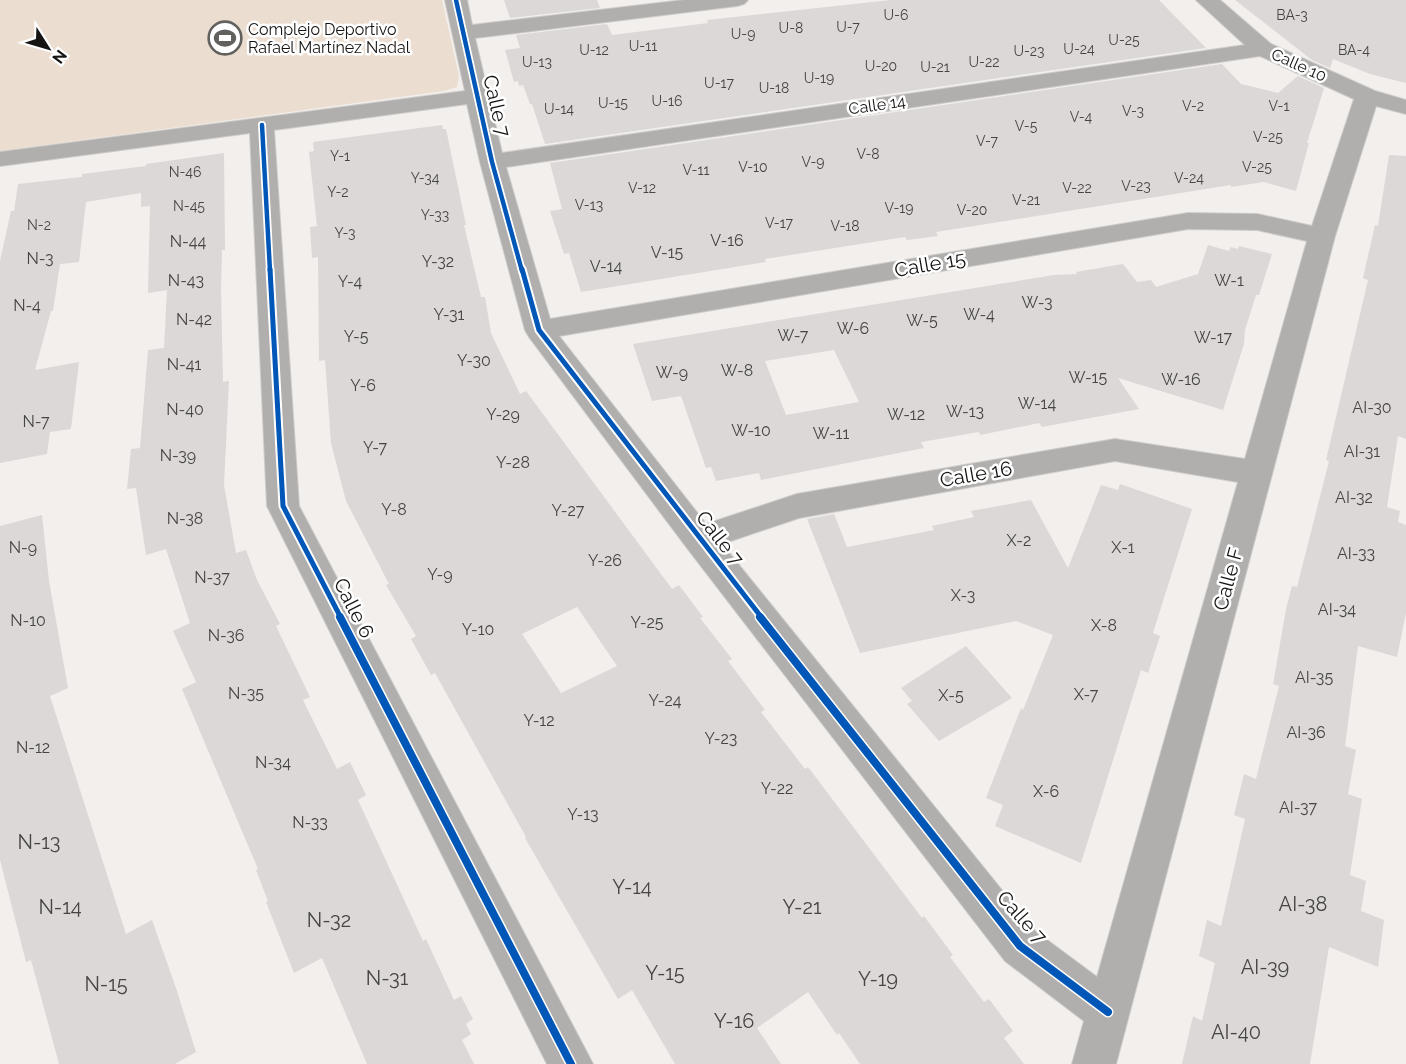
<svg xmlns="http://www.w3.org/2000/svg" width="1406" height="1064" viewBox="0 0 1406 1064" font-family="Raleway,sans-serif">
	<rect width="100%" height="100%" fill="#f2efec"/>
	<path fill="#ebded1" d="M0,0H442L459,76L457,87L444,91L0,151Z"/>
	<path fill="#dbd8d7" fill-rule="evenodd" d="M504,0H597L600,8L510,18Z
		M891,0H1159L1206,48L545,144L532,104H530L523,85L519,86L518,81L514,82L505,50L520,48L516,35L607,24L612,35L708,23L707,20Z
		M1235,0H1406V83L1370,74L1333,59L1330,68L1312,60Z
		M1222,64L1241,84L1278,93L1298,76L1324,88L1307,143H1309L1296,191L1264,182L1231,187V185L936,232L938,236L907,240L905,237L765,259L766,262L581,292L569,253L564,254L550,211L562,209L550,163Z
		M442,125L443,129H446L466,225H464L481,297H485L491,333L520,394L526,391L672,589L679,585L703,617L700,618L732,659L728,661L765,710L761,712L805,769L808,767L922,918L924,916L953,955L950,957L984,1002L989,999L1013,1031L1004,1038L1024,1064H860L839,1033L837,1035L808,992L757,1028L781,1064H675L632,990L618,999L525,838L526,837L435,673L431,675L411,639L416,636L386,585L389,584L346,501L331,443L325,360L319,361L318,257L312,258L310,227L317,226L309,152L314,151L313,142ZM577,607L617,666L561,693L522,634Z
		M224,153L225,250H222L221,290L223,382L229,381L224,485L236,553L246,550L257,580L280,624L276,626L310,697L303,700L337,769L350,762L366,795L358,800L423,941L426,939L454,1000L461,996L473,1019L466,1024L471,1034L462,1040L474,1064H367L322,958L294,973L266,902L268,901L256,870L258,869L182,689L196,682L173,631L190,623L166,549L146,555L136,488L127,489L131,449L140,448L148,350L164,348L167,290L148,293L150,206L141,207V193L86,202L79,262L60,264L53,311H51L35,370L79,362L71,429L50,432L47,454L0,463V261L11,211H14L18,184L82,177V174L146,166V164Z
		M1389,155L1406,156V439L1398,436L1387,507L1400,511L1398,522L1406,525V613L1397,657L1358,646L1345,746L1356,750L1348,794L1362,799L1350,875L1366,881L1361,911L1384,920L1378,967L1329,947L1310,1064H1182L1193,1016L1202,1021L1215,963L1199,956L1207,920L1221,926L1245,819L1234,815L1244,774L1256,779L1279,686L1273,684L1286,609L1292,586L1297,587L1329,461L1326,460L1368,280L1363,278L1375,225L1378,226Z
		M1208,245L1229,251L1231,247L1238,249L1239,246L1272,254L1259,295H1256L1245,330L1244,344L1223,410L1118,378L1139,409L1042,427L1039,423L980,435L979,432L921,442L924,448L761,480L759,473L716,481L711,467L706,468L681,396L652,401L633,344L1054,275L1077,274L1076,272L1123,264L1137,282L1151,280L1156,287L1198,274ZM834,350L859,402L786,415L765,361Z
		M1120,484L1192,509L1153,633L1160,636L1148,673L1141,670L1081,863L995,826L1003,805L986,798L1021,708L1023,710L1053,635L1016,621L860,653L807,519L834,514L847,547L934,530L932,526L974,517L971,511L1031,500L1068,568L1101,485L1118,490Z
		M42,515L49,581L68,688L50,696L126,934L152,920L176,988L196,1052L175,1064H59L31,960L26,962L0,860V526Z
		M966,646L1012,698L939,741L907,704L912,701L901,688Z"/>
	<g fill="none" stroke-linecap="round" stroke-linejoin="round">
		<g stroke="#ceccca" stroke-width="2">
			<path id="minor" d="M445,0H467L472,25L684,0H748L744,4L737,6L475,38L502,153L1245,45L1196,0H1220L1271,44L1375,91L1406,100V114L1376,106L1335,236L1116,1064H1072L1084,1021L1005,961L687,548L529,337L525,330L480,162L467,104L274,130L299,506L593,1064H547L267,506L250,133L0,166V152L465,91ZM1260,56L1354,99L1312,226L1257,214L1188,213L550,319L506,167ZM1188,229L1257,230L1307,241L1245,459L1115,439L797,494L706,524L559,336ZM1115,461L1238,482L1097,977L1035,931L722,544L799,518Z"/>
		</g>
		<use href="#minor" fill="#b0afae" fill-rule="evenodd"/>
		<g stroke="#fff" stroke-width="8">
			<path id="cycleway-far2" d="M456,0L492,162L522,271
				M262,125L270,271"/>
		</g>
		<g stroke="#fff" stroke-width="9">
			<path id="cycleway-far1" d="M270,269L283,506L341,618
				M522,269L539,330L762,618"/>
		</g>
		<g stroke="#fff" stroke-width="11">
			<path id="cycleway" d="M340,617L571,1064
				M760,617L1020,946L1108,1012"/>
		</g>
		<use href="#cycleway-far2" stroke="#0057b8" stroke-width="4.5"/>
		<use href="#cycleway-far1" stroke="#0057b8" stroke-width="5"/>
		<use href="#cycleway" stroke="#0057b8" stroke-width="8"/>
	</g>
	<defs>
		<g id="stadium-ring" transform="scale(1.725)"><circle r="9.5" fill="#fff" stroke="#63615e" stroke-width="1.5"/><path d="M0-5a6.5 5 0 1 0 0 10a6.5 5 0 1 0 0-10ZM-3.5-1.8h7v3.6h-7Z" fill="#63615e"/></g>
	</defs>
	<g fill-rule="evenodd">
		<use href="#stadium-ring" x="225" y="38"/>
	</g>
	<g text-anchor="middle" dominant-baseline="central" stroke-width="5" stroke-linejoin="round" paint-order="stroke">
		<g font-size="14" fill="#474543">
			<text x="896" y="15">U-6</text>
			<text x="1292" y="15">BA-3</text>
			<text x="848" y="27">U-7</text>
			<text x="791" y="28">U-8</text>
			<text x="743" y="34">U-9</text>
			<text x="1124" y="40">U-25</text>
			<text x="643" y="46">U-11</text>
			<text x="1079" y="49">U-24</text>
			<text x="594" y="50">U-12</text>
			<text x="1354" y="50">BA-4</text>
			<text x="1029" y="51">U-23</text>
			<text x="537" y="62">U-13</text>
			<text x="984" y="62">U-22</text>
			<text x="881" y="66">U-20</text>
			<text x="935" y="67">U-21</text>
			<text x="819" y="78">U-19</text>
			<text x="719" y="83">U-17</text>
			<text x="774" y="88">U-18</text>
			<text x="667" y="101">U-16</text>
			<text x="613" y="103">U-15</text>
			<text x="1193" y="106">V-2</text>
			<text x="1279" y="106">V-1</text>
			<text x="559" y="109">U-14</text>
			<text x="1133" y="111">V-3</text>
			<text x="1081" y="117">V-4</text>
			<text x="1026" y="126">V-5</text>
			<text x="1268" y="137">V-25</text>
			<text x="987" y="141">V-7</text>
			<text x="868" y="154">V-8</text>
			<text x="340" y="156">Y-1</text>
			<text x="813" y="162">V-9</text>
			<text x="753" y="167">V-10</text>
			<text x="1257" y="167">V-25</text>
			<text x="696" y="170">V-11</text>
			<text x="185" y="172">N-46</text>
			<text x="425" y="178">Y-34</text>
			<text x="1189" y="178">V-24</text>
			<text x="1136" y="186">V-23</text>
			<text x="642" y="188">V-12</text>
			<text x="1077" y="188">V-22</text>
			<text x="338" y="192">Y-2</text>
			<text x="1026" y="200">V-21</text>
			<text x="589" y="205">V-13</text>
			<text x="189" y="206">N-45</text>
			<text x="899" y="208">V-19</text>
			<text x="972" y="210">V-20</text>
			<text x="435" y="215">Y-33</text>
			<text x="779" y="223">V-17</text>
			<text x="39" y="225">N-2</text>
			<text x="845" y="226">V-18</text>
			<text x="345" y="233">Y-3</text>
		</g>
		<g font-size="16" fill="#161412" stroke="#fff" text-anchor="start">
			<text x="248" y="29">Complejo Deportivo<tspan x="248" dy="18">Rafael Martínez Nadal</tspan></text>
		</g>
		<g font-size="16" fill="#161412" stroke="#fff">
			<text transform="translate(1299 65) rotate(24)">Calle 10</text>
			<text transform="translate(877 105) rotate(-8)">Calle 14</text>
		</g>
		<g font-size="16" fill="#474543">
			<text x="727" y="240">V-16</text>
			<text x="188" y="241">N-44</text>
			<text x="667" y="252">V-15</text>
			<text x="40" y="258">N-3</text>
			<text x="438" y="261">Y-32</text>
			<text x="606" y="266">V-14</text>
			<text x="186" y="280">N-43</text>
			<text x="1229" y="280">W-1</text>
			<text x="350" y="281">Y-4</text>
			<text x="1037" y="302">W-3</text>
			<text x="27" y="305">N-4</text>
			<text x="449" y="314">Y-31</text>
			<text x="979" y="314">W-4</text>
			<text x="194" y="319">N-42</text>
			<text x="922" y="320">W-5</text>
			<text x="853" y="328">W-6</text>
			<text x="793" y="335">W-7</text>
			<text x="356" y="336">Y-5</text>
			<text x="1213" y="337">W-17</text>
			<text x="474" y="360">Y-30</text>
			<text x="184" y="364">N-41</text>
			<text x="737" y="370">W-8</text>
			<text x="672" y="372">W-9</text>
			<text x="1088" y="377">W-15</text>
			<text x="1181" y="379">W-16</text>
			<text x="363" y="385">Y-6</text>
			<text x="1037" y="403">W-14</text>
			<text x="1372" y="407">AI-30</text>
			<text x="185" y="409">N-40</text>
			<text x="965" y="411">W-13</text>
			<text x="503" y="414">Y-29</text>
			<text x="906" y="414">W-12</text>
			<text x="36" y="421">N-7</text>
			<text x="751" y="430">W-10</text>
			<text x="831" y="433">W-11</text>
			<text x="375" y="447">Y-7</text>
			<text x="1362" y="451">AI-31</text>
			<text x="178" y="455">N-39</text>
			<text x="513" y="462">Y-28</text>
			<text x="1354" y="497">AI-32</text>
			<text x="394" y="509">Y-8</text>
			<text x="568" y="510">Y-27</text>
			<text x="185" y="518">N-38</text>
			<text x="1019" y="540">X-2</text>
			<text x="23" y="547">N-9</text>
			<text x="1123" y="547">X-1</text>
			<text x="1356" y="553">AI-33</text>
			<text x="605" y="560">Y-26</text>
			<text x="440" y="574">Y-9</text>
			<text x="212" y="577">N-37</text>
			<text x="963" y="595">X-3</text>
			<text x="1337" y="609">AI-34</text>
			<text x="28" y="620">N-10</text>
			<text x="647" y="622">Y-25</text>
			<text x="1104" y="625">X-8</text>
			<text x="478" y="629">Y-10</text>
			<text x="226" y="635">N-36</text>
			<text x="1314" y="677">AI-35</text>
			<text x="246" y="693">N-35</text>
			<text x="1086" y="694">X-7</text>
			<text x="951" y="695">X-5</text>
			<text x="665" y="700">Y-24</text>
			<text x="539" y="720">Y-12</text>
			<text x="1306" y="732">AI-36</text>
			<text x="721" y="738">Y-23</text>
			<text x="33" y="747">N-12</text>
			<text x="273" y="762">N-34</text>
			<text x="777" y="788">Y-22</text>
			<text x="1046" y="791">X-6</text>
			<text x="1298" y="807">AI-37</text>
			<text x="583" y="814">Y-13</text>
			<text x="310" y="822">N-33</text>
		</g>
		<g font-size="20" fill="#161412" stroke="#fff">
			<text transform="translate(497 106) rotate(77)">Calle 7</text>
			<text transform="translate(930 264) rotate(-10)">Calle 15</text>
			<text transform="translate(976 474) rotate(-10)">Calle 16</text>
			<text transform="translate(720 538) rotate(52)">Calle 7</text>
			<text transform="translate(1228 579) rotate(-75)">Calle F</text>
			<text transform="translate(354 608) rotate(63)">Calle 6</text>
			<text transform="translate(1022 917) rotate(48)">Calle 7</text>
		</g>
		<g font-size="20" fill="#474543">
			<text x="39" y="842">N-13</text>
			<text x="632" y="887">Y-14</text>
			<text x="1303" y="904">AI-38</text>
			<text x="60" y="907">N-14</text>
			<text x="802" y="907">Y-21</text>
			<text x="329" y="920">N-32</text>
			<text x="1265" y="967">AI-39</text>
			<text x="665" y="973">Y-15</text>
			<text x="387" y="978">N-31</text>
			<text x="878" y="979">Y-19</text>
			<text x="106" y="984">N-15</text>
			<text x="734" y="1021">Y-16</text>
			<text x="1236" y="1032">AI-40</text>
		</g>
	</g>
	<g transform="translate(48 48) rotate(127)" stroke="#ffffff" stroke-width="4.5" paint-order="stroke">
	<path d="M0-4.5L10 22L0 15L-10 22Z" fill="#161412"/>
	<text y="-9" font-size="16" font-weight="bold" text-anchor="middle" fill="#161412">N</text>
	</g>
</svg>
